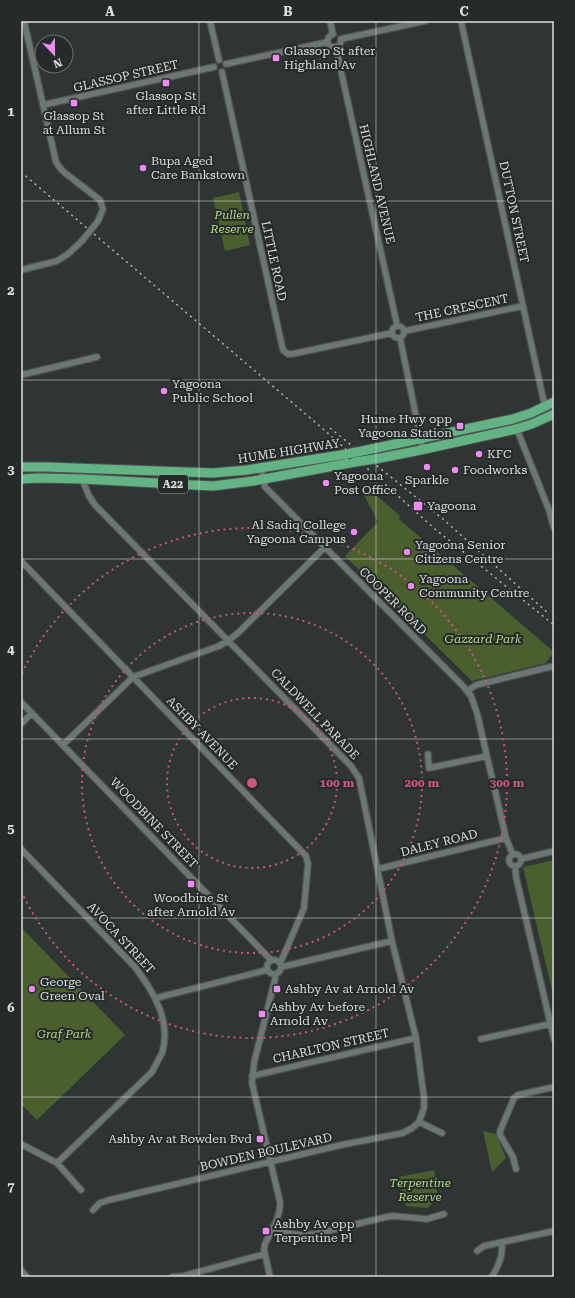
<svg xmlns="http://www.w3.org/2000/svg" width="575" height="1298" viewBox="0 0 575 1298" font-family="'Roboto Serif',serif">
	<rect width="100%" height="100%" fill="#2e3534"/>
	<path fill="#4b5f2e" d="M239,192L250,245L225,251L213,198Z
		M371,491L400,516L399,519L554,652L546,663L472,681L345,556L378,522L363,493Z
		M554,860V999L523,867Z
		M21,927L125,1035L37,1120L21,1104Z
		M483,1131L496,1134L506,1158L492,1172Z
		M434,1170L438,1198L427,1208L406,1206L399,1177Z"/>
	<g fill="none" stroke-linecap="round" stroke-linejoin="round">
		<g stroke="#4d5352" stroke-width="8">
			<path id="minor" d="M24,21L56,162L60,168L65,173L100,200L103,209L98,221
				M210,21L219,60
				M330,21L333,34
				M461,21L545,407
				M333,34C322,39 329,52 340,45L341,39
				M341,39L425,21
				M336,48L397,325
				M226,64L328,42
				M222,72L283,350L288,354H292L392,333
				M43,105L214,67
				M21,270L57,261L68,254L82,241
				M392 332a6 6 0 1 1 12 0a6 6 0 1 1-12 0Z
				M405,331L523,306
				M400,338L423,450
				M21,375L97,357
				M516,427L549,510L554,528
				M261,468L265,487L463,686L471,696L477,713L506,838L513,855
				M82,479L89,496L95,505L351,766L359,778L392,941L416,1038L424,1098V1108L419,1122L412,1128L403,1133L341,1145L109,1200L100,1203L93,1210
				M21,561L306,856L308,864L304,908L283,957L280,963
				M467,691L476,685L554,666
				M21,702L271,960
				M21,724L32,713
				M63,745L133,677L219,646L228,641L239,632L324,548
				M428,754L429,768L487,756
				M21,849L135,967C153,991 172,1021 162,1053C159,1059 155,1066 152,1072L57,1163
				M509 860a6 6 0 1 1 12 0a6 6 0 1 1-12 0Z
				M521,859L554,851
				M515,866L516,877L554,1039
				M378,869L506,838
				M267 967a7 7 0 1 1 14 0a7 7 0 1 1-14 0Z
				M281,967L392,941
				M156,998L267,970
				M481,1039L550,1024
				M252,1076L416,1038
				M419,1122L442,1133
				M21,1144L57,1163L81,1190
				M516,1169L513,1157L500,1135V1131L514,1098L518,1095L554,1087
				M273,1227L287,1233L300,1235L315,1234L386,1217L394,1216L427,1219L444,1214
				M477,1251L484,1246L554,1231
				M21,1270L27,1277
				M172,1277L183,1276L265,1254
				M270,1277L264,1249L265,1244C271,1231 281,1217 280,1202L252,1083L254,1063L275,979V975
				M492,1277C499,1265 503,1256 502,1242"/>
		</g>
		<g stroke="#4d5352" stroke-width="11">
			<path id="trunk" d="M367,450L513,419L531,413L554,402
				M375,459L416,451L516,429L532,424L554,414
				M21,467H47L213,473L247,470L347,454
				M21,479L39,478L82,479L213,486L253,481L355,462"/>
		</g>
		<use href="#minor" stroke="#6e7674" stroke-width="5.5"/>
		<use href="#trunk" stroke="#63b384" stroke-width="9"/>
		<path stroke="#b3b8b7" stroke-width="1.5" stroke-dasharray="2 4" stroke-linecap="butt" d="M21,172L322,428L435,529L554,625
			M330,428L443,519L549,614"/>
		<g stroke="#4d5352" stroke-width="8" stroke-linecap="butt">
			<path id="minor-bridge" d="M82,241L98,221"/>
		</g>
		<g stroke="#4d5352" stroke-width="11" stroke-linecap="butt">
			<path id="trunk-bridge" d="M347,454L367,450
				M355,462L375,459"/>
		</g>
		<use href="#minor-bridge" stroke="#6e7674" stroke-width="5.5"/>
		<use href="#trunk-bridge" stroke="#63b384" stroke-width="9"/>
	</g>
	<path fill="none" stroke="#dbdfde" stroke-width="1" stroke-opacity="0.55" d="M199,21V1277M376,21V1277M21,201H554M21,380H554M21,559H554M21,739H554M21,918H554M21,1097H554"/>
	<g fill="none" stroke="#ca5482" stroke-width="2" stroke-dasharray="2 4">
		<circle cx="252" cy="783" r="85"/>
		<circle cx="252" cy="783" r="170"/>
		<path d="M22 673A255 255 0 1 1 22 893"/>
	</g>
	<g fill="#f08bf6" stroke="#252b2a" stroke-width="1.5">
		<rect x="272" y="54" width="8" height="8" rx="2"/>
		<rect x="162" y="79" width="8" height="8" rx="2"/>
		<rect x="70" y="99" width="8" height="8" rx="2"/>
		<circle cx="143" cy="168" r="4"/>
		<circle cx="164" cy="391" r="4"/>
		<rect x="456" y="422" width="8" height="8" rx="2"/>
		<circle cx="479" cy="454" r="4"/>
		<circle cx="427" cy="467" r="4"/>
		<circle cx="455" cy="470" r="4"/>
		<circle cx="326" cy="483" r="4"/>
		<rect x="413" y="501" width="10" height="10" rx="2"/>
		<circle cx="354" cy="532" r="4"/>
		<circle cx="407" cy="552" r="4"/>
		<circle cx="411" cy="586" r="4"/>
		<rect x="187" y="880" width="8" height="8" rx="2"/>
		<circle cx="32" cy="989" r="4"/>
		<rect x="273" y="985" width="8" height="8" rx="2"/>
		<rect x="258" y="1010" width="8" height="8" rx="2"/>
		<rect x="256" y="1135" width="8" height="8" rx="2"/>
		<rect x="262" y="1227" width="8" height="8" rx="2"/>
	</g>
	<g text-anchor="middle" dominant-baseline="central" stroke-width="4" stroke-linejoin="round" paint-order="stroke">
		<rect fill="#252b2a" stroke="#a4a9a8" stroke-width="1" x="158" y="475" width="30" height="18" rx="3"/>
		<g font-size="11" font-weight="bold" fill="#dbdfde">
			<text x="173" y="484">A22</text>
		</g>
		<g font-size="12" fill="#dbdfde" stroke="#252b2a" text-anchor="start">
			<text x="284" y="51">Glassop St after<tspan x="284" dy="14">Highland Av</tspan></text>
			<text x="166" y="96" text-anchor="middle">Glassop St<tspan x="166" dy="14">after Little Rd</tspan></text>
			<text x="74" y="116" text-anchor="middle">Glassop St<tspan x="74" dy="14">at Allum St</tspan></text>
			<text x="151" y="161">Bupa Aged<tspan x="151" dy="14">Care Bankstown</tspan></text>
			<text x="172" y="384">Yagoona<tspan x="172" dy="14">Public School</tspan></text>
			<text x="452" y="419" text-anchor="end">Hume Hwy opp<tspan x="452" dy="14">Yagoona Station</tspan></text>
			<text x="487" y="454">KFC</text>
			<text x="463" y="470">Foodworks</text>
			<text x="334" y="476">Yagoona<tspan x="334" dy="14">Post Office</tspan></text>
			<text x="427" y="480" text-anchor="middle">Sparkle</text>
			<text x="427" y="506">Yagoona</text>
			<text x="346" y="525" text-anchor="end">Al Sadiq College<tspan x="346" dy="14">Yagoona Campus</tspan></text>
			<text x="415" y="545">Yagoona Senior<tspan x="415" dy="14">Citizens Centre</tspan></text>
			<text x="419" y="579">Yagoona<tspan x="419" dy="14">Community Centre</tspan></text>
			<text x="191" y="898" text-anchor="middle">Woodbine St<tspan x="191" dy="14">after Arnold Av</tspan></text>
			<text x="40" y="982">George<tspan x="40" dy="14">Green Oval</tspan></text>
			<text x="285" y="989">Ashby Av at Arnold Av</text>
			<text x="270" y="1007">Ashby Av before<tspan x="270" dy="14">Arnold Av</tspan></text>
			<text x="252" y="1139" text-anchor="end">Ashby Av at Bowden Bvd</text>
			<text x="274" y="1224">Ashby Av opp<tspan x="274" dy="14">Terpentine Pl</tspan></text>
		</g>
		<g font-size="12" fill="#dbdfde" stroke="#252b2a">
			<text transform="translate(126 76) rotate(-13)">GLASSOP STREET</text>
			<text transform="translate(377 184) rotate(77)">HIGHLAND AVENUE</text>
			<text transform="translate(514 212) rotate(78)">DUTTON STREET</text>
			<text transform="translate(274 261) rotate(78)">LITTLE ROAD</text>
			<text transform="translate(462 308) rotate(-12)">THE CRESCENT</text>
			<text transform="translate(289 451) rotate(-9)">HUME HIGHWAY</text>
			<text transform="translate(393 601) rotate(45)">COOPER ROAD</text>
			<text transform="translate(315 714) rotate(46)">CALDWELL PARADE</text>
			<text transform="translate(202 733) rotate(46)">ASHBY AVENUE</text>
			<text transform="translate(154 823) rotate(46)">WOODBINE STREET</text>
			<text transform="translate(439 843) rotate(-14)">DALEY ROAD</text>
			<text transform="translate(121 938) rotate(47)">AVOCA STREET</text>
			<text transform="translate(331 1046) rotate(-13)">CHARLTON STREET</text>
			<text transform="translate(266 1152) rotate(-13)">BOWDEN BOULEVARD</text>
		</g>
		<g font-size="12" font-style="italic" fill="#b4d97d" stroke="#252b2a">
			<text x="232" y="215">Pullen<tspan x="232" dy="14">Reserve</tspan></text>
			<text x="483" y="639">Gazzard Park</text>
			<text x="64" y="1034">Graf Park</text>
			<text x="420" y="1183">Terpentine<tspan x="420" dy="14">Reserve</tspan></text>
		</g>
	</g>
	<circle cx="252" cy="783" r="6" fill="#ca5482" stroke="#252b2a" stroke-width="2"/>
	<g font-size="12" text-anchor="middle" font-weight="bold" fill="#ca5482" stroke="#252b2a" stroke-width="4" stroke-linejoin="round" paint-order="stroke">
		<text x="337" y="787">100 m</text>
		<text x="422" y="787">200 m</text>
		<text x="507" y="787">300 m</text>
	</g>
	<rect width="575" height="1298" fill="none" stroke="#252b2a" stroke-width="44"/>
	<g transform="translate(54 54) rotate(158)"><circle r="19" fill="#252b2a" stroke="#6e7372"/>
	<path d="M0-3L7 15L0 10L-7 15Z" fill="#f08bf6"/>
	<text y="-6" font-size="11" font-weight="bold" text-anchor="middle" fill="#dbdfde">N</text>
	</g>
	<rect x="22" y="22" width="531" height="1254" fill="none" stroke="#dbdfde" stroke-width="1.5"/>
	<g font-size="13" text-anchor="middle" font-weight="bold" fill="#dbdfde">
		<text x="110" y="16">A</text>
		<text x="288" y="16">B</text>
		<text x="464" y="16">C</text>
		<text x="11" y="116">1</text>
		<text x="11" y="295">2</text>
		<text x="11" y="474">3</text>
		<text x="11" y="654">4</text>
		<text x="11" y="833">5</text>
		<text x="11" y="1012">6</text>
		<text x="11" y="1191">7</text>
	</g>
</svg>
